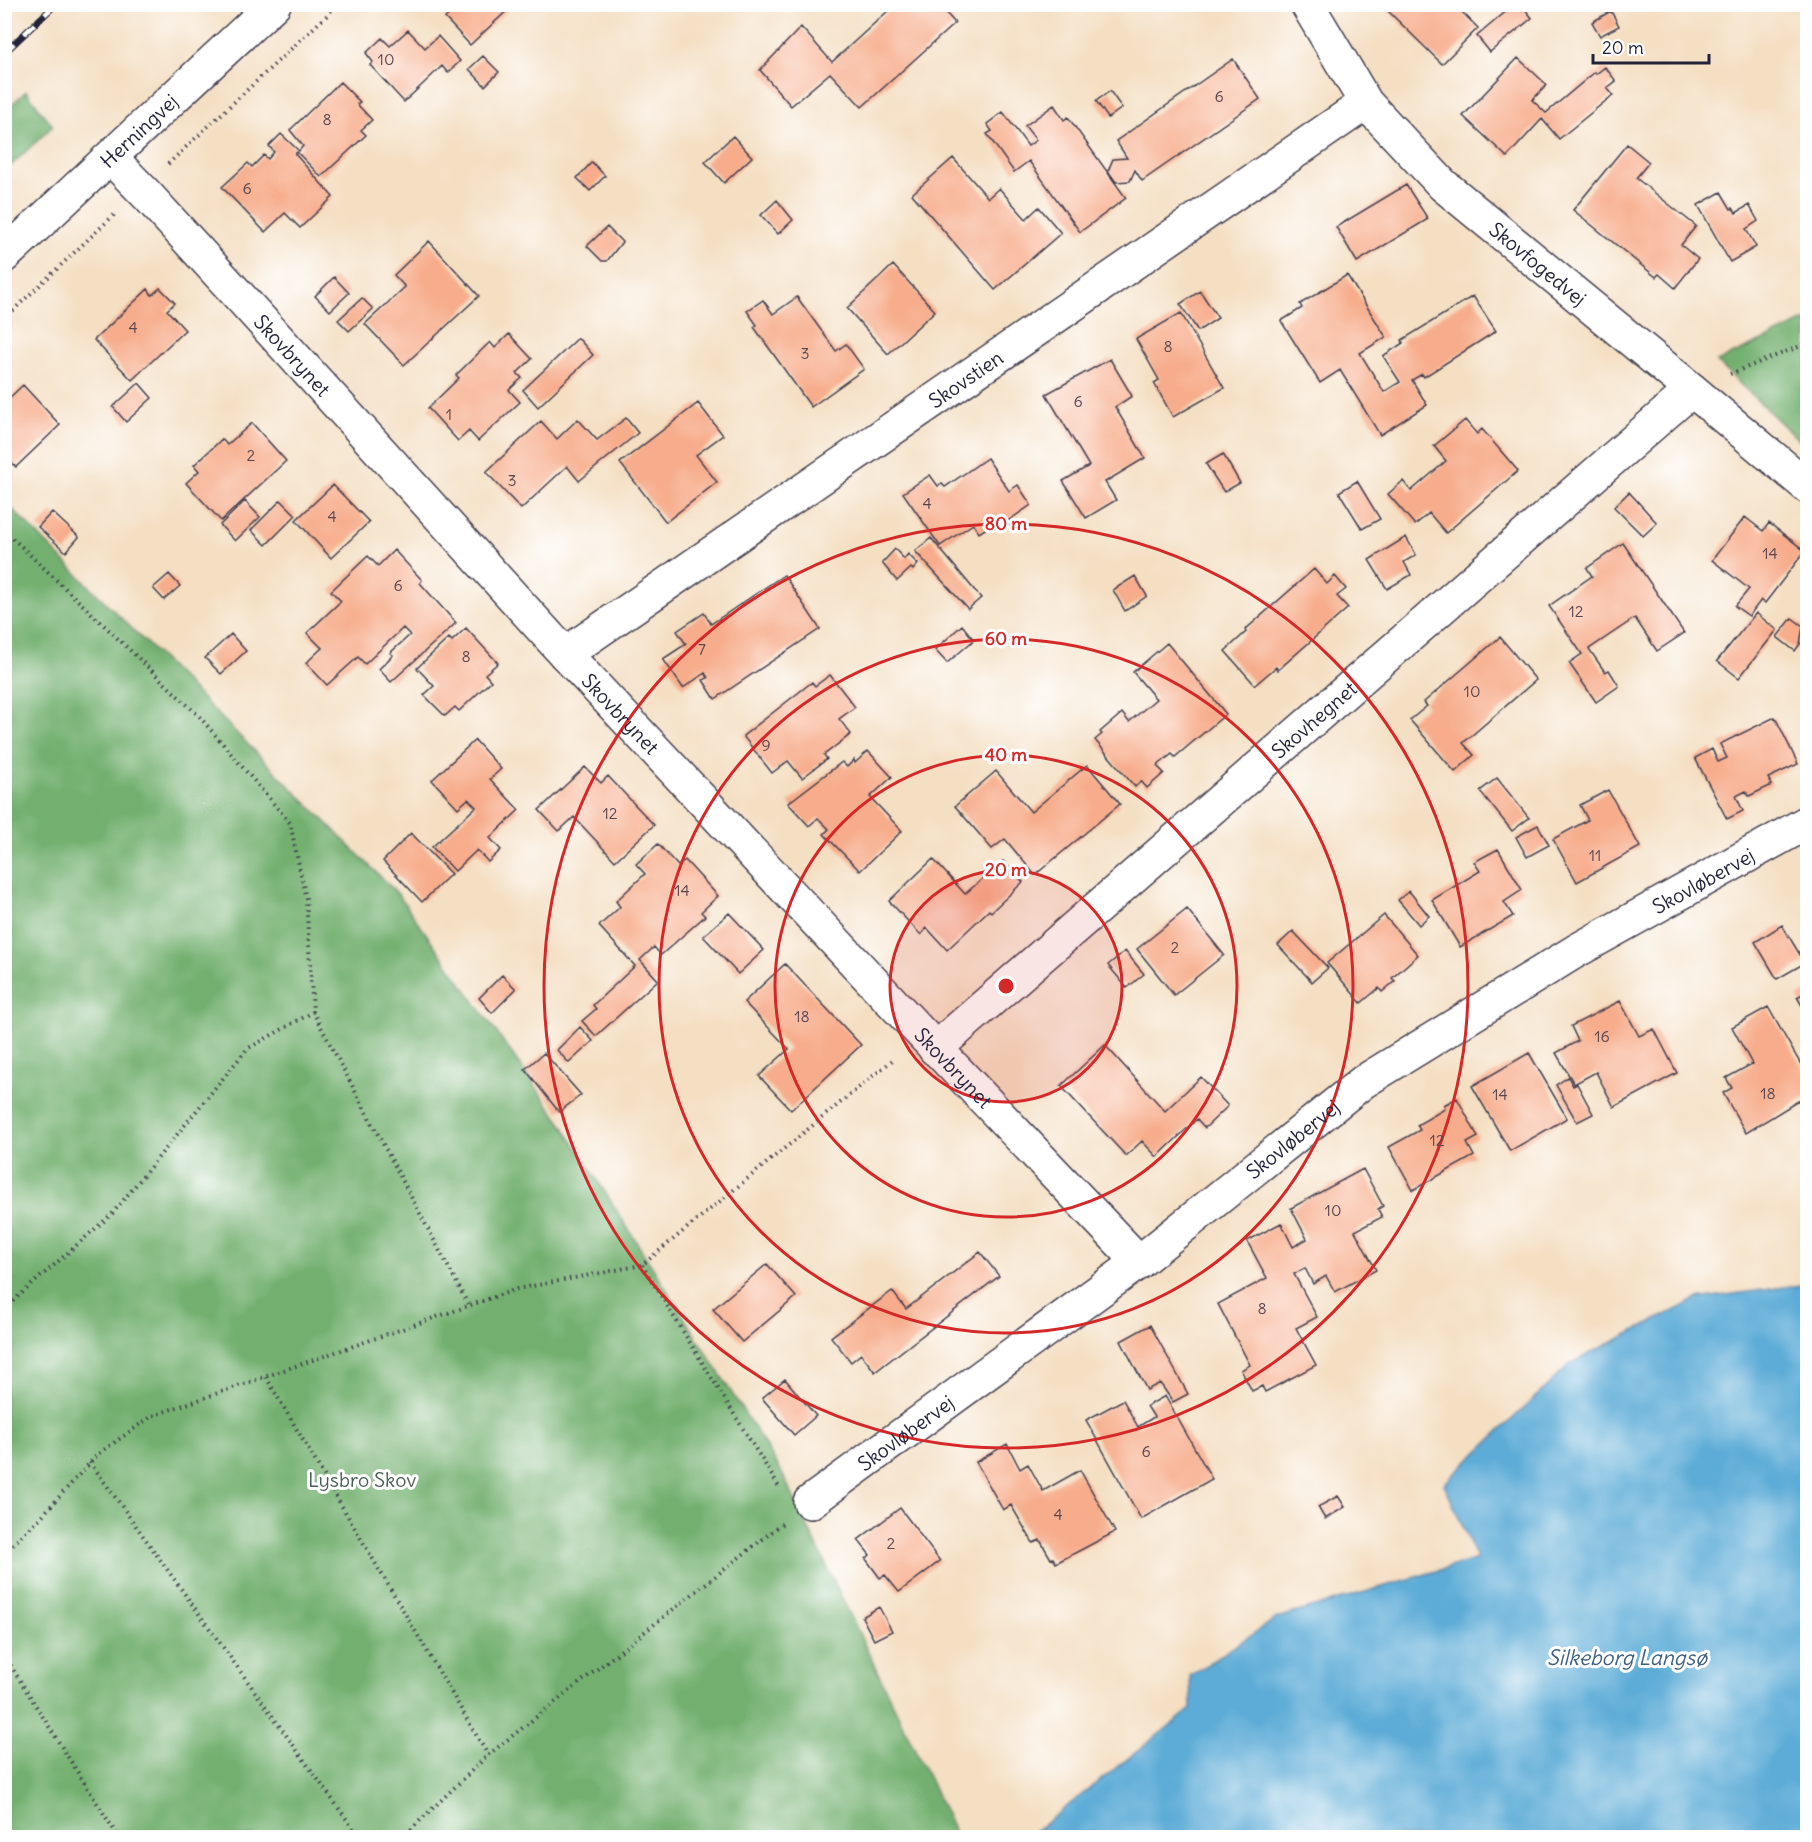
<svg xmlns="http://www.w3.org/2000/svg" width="1812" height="1842" viewBox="0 0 1812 1842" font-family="Delius,sans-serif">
	<rect width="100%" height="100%" fill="#fff"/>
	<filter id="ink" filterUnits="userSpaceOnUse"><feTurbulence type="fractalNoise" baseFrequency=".0167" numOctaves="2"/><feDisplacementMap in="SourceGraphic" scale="12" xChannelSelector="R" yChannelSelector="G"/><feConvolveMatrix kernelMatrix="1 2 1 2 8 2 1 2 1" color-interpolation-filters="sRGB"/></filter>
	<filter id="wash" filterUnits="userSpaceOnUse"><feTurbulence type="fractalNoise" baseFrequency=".008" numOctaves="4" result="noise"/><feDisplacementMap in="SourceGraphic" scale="24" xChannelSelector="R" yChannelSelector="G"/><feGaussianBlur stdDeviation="1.35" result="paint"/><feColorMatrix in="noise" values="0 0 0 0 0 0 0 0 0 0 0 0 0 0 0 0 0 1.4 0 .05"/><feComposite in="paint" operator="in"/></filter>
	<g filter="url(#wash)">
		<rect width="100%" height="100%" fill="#f4dfc3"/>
		<path fill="#73b06f" stroke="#4a6955" stroke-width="1.5" d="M26,91L53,126L5,171V111Z
			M1807,320V448L1717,362Z
			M4,501L397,893L560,1121L780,1469L957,1837H5Z"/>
		<path fill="#5dacd7" stroke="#406789" stroke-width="1.5" d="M1807,1284V1837H1028L1191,1709L1190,1676L1277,1618L1477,1559L1444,1484L1571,1363L1697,1299Z"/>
		<g id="blocks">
			<path fill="#f7ad8c" d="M443,4H511L512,6L470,45L445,18L451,13Z
				M884,4H938L955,23L862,107L830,73L791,106L760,70L801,27L832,62L889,10Z
				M1387,4H1454L1478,28L1442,64L1384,7Z
				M1515,4H1521L1532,18L1490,52L1477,36Z
				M1611,11L1619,26L1600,36L1592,22Z
				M408,30L425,48L438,36L460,61L448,73L442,66L404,102L370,65L373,62L366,53L382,38L390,46Z
				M483,56L499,72L485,86L469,69Z
				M1518,58L1547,85L1532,100L1546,113L1595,72L1596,74L1605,67L1616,81L1607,88L1613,95L1559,139L1542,119L1507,157L1463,116Z
				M1233,59L1260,99L1142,181L1135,170L1130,181L1116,182L1108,171L1113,159L1127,158L1116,141Z
				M340,82L360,102L357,104L372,120L361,130L366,135L321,177L297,152L295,154L333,197L300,228L285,213L265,232L222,187L248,163L252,167L264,155L268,159L274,152L269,146L281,134L299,151L303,146L290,130Z
				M1110,91L1122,108L1108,118L1096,101Z
				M1054,105L1064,120L1068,117L1126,198L1080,232L1029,161L1014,172L987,134L992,131L987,124L1003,112L1028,146L1036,140L1025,126Z
				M733,136L752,157L724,183L705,162Z
				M1627,144L1649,162L1636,178L1696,226L1681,245L1698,259L1675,288L1659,274L1656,277L1573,210Z
				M953,158L988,198L999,188L1026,219L1039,207L1061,233L995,290L912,194Z
				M592,162L605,176L590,191L577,178Z
				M1406,185L1428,219L1357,262L1336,227Z
				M1721,192L1731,209L1733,208L1736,213L1749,205L1758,221L1746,229L1756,247L1730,262L1698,205Z
				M777,200L793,220L778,234L761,215Z
				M607,227L622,242L607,261H602L587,246Z
				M429,241L479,296L404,365L365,324L405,287L394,275Z
				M893,265L935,311L888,354L847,308Z
				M1347,275L1386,337L1360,353L1384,392L1400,382L1383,356L1403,343L1402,340L1473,296L1496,331L1424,377L1422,374L1412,380L1427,405L1380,435L1340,370L1320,383L1281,321L1302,308L1300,304Z
				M334,277L349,293L330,311L315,296Z
				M160,288L175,303L167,310L185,330L132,380L94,340L148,289L152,295Z
				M1200,291L1218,318L1198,331L1180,304Z
				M797,297L836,351L846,344L864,369L811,407L754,327L757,325L747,311L763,300L773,314Z
				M362,298L373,309L349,331L338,320Z
				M1181,313L1224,388L1173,417L1154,383L1159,380L1136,339Z
				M509,334L532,359L517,373L522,378L509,390L520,402L478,441L469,431L458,441L428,408L459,378L456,375L490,342L495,348Z
				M578,338L593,355L538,407L523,390Z
				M1110,359L1132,396L1115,407L1145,458L1105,482L1116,500L1086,518L1063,481L1089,466L1046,394Z
				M139,383L152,398L126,422L113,407Z
				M23,385L60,425L16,467L4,456V400L6,401Z
				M698,403L723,435L696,455L717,482L666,522L620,463Z
				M626,418L638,433L579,481L567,466L521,509L486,472L541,421L557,439L578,419L597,440Z
				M1465,420L1477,434L1482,429L1518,471L1446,533L1429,513L1415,525L1388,494L1403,481L1411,491L1446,461L1434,446Z
				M252,423L286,461L221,521L186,483L199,471L194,465L222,439L227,445Z
				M1223,454L1240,483L1224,492L1206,464Z
				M987,458L1009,491L1018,485L1031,505L1002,525L999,520L979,533L973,524L940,546L903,493L930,475L938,486L942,484L945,487Z
				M1357,481L1380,519L1362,529L1339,492Z
				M333,485L369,522L331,558L296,520Z
				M1629,492L1657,523L1643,536L1614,507Z
				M281,500L296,515L266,545L251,530Z
				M245,501L260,517L235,541L220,525Z
				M52,512L79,537L66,552L38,527Z
				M1745,517L1763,531L1769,523L1805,551L1765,603L1761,600L1749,616L1735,606L1749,589L1712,560Z
				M1406,537L1416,555L1404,562L1411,575L1387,589L1369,560Z
				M931,538L981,598L968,609L915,551Z
				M1623,543L1684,633L1657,651L1635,618L1589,649L1605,672L1609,670L1619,686L1596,702L1569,663L1582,654L1549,606L1592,576L1587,568Z
				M895,549L904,559L908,554L918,564L913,570L911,568L897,581L882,563Z
				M394,550L422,580L420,583L456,623L391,682L379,669L393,655L390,653L410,635L403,628L365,664L358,657L327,685L306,663L322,648L307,633L341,601L331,591L368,556L378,566Z
				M1314,569L1327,584L1335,576L1346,589L1337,596L1348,608L1278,670L1276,667L1255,685L1225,651L1246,632L1245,630Z
				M169,574L180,586L164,600L153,588Z
				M784,575L820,629L715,699L703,680L708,678L705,673L683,688L663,659L686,644L677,631L704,613L711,624Z
				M1135,576L1147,596L1125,611L1113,590Z
				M1756,613L1777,630L1739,678L1717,661Z
				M1792,618L1803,626L1800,644L1795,651L1777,637Z
				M962,625L974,640L947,663L935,650Z
				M466,628L498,663L485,674L491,681L459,711L455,707L445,716L424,695L434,686L417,668L449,638L452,641Z
				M231,634L246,651L221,674L205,658Z
				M1500,637L1536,680L1463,743L1474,755L1455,772L1410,720L1427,706L1424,702Z
				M1167,643L1226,714L1175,757L1172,754L1157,766L1164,773L1147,788L1141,781L1135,787L1095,740L1102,734L1100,732L1122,713L1129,722L1156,699L1133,672Z
				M830,675L855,707L839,719L851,734L824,755L827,759L802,778L788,761L772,773L743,736L812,682L815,686Z
				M1775,717L1798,764L1768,778L1772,785L1749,796L1746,791L1736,796L1743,811L1727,819L1695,758L1712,749L1718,762L1727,758L1720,744Z
				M475,740L501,769L490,779L519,810L490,838L501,850L488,862L477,850L455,871L432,847L476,807L468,799L458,808L432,780Z
				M868,751L892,777L870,797L902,831L860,871L824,834L829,829L818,818L809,826L788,803L842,762L847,767L854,760L855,763Z
				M1087,765L1120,804L1035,875L1005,839L992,849L955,806L996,771L1031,812Z
				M585,767L601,783L608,776L654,825L615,861L574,817L559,831L539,810Z
				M1497,778L1529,818L1512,831L1480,791Z
				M1608,790L1640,847L1577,882L1553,839L1588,820L1580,805Z
				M1538,825L1549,845L1527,857L1516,837Z
				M411,833L451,874L422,902L383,861Z
				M658,844L678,866L685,860L718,896L701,912L705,916L661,955L654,947L640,960L658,980L596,1036L582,1021L596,1009L593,1005L635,966L599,926L620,907L616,901L645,874L636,864Z
				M1498,849L1522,890L1504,902L1513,916L1460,947L1432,900L1480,871L1474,862Z
				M933,859L965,894L1003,861L1023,882L991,912L989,910L947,950L927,928L921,935L889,901Z
				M1409,891L1429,916L1419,925L1398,900Z
				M1187,909L1224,955L1174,995L1137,949Z
				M729,913L764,950L738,974L703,936Z
				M1384,915L1418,955L1392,978L1395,981L1382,992L1379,988L1361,1003L1327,963Z
				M1782,925L1805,963L1777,979L1755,942Z
				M1293,931L1328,968L1312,982L1278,945Z
				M1125,951L1144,974L1127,988L1108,965Z
				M785,964L861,1045L791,1110L759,1076L789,1049L744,1002Z
				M502,975L516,989L492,1013L479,998Z
				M1808,991V1016L1797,997Z
				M1620,1001L1639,1036L1654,1029L1677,1073L1614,1107L1596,1072L1574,1084L1556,1053L1578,1041L1571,1026Z
				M1768,1007L1808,1077V1095L1746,1133L1723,1093L1732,1088L1726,1078L1752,1064L1732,1027Z
				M580,1027L593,1041L569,1063L557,1050Z
				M1105,1045L1165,1111L1201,1077L1228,1106L1205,1128L1197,1119L1157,1157L1142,1141L1126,1156L1061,1086Z
				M544,1053L581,1095L559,1112L525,1069Z
				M1529,1053L1567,1118L1510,1151L1472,1086Z
				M1568,1077L1573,1086L1577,1084L1593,1114L1577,1122L1556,1085Z
				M1457,1098L1478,1137L1467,1143L1474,1156L1413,1190L1389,1147L1420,1130L1417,1125L1445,1109L1444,1105Z
				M1363,1169L1383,1206L1378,1209L1382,1217L1355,1231L1376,1270L1335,1292L1326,1276L1313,1284L1305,1268L1294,1274L1317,1317L1296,1328L1316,1365L1265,1392L1262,1386L1252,1391L1241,1370L1250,1365L1218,1304L1267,1278L1247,1241L1281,1223L1293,1247L1307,1239L1291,1208Z
				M980,1252L999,1276L875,1372L861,1354L851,1362L831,1337L892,1291L906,1309Z
				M767,1264L796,1297L742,1342L713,1309Z
				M1150,1325L1188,1394L1173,1402L1160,1383L1147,1390L1121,1341Z
				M785,1379L816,1416L794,1435L762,1398Z
				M1165,1396L1212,1479L1141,1519L1086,1420L1123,1400L1138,1427L1154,1417L1147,1406Z
				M1007,1444L1020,1469L1028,1464L1043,1491L1080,1470L1115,1532L1056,1563L1053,1558L1051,1559L1040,1540L1033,1543L1011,1505L1003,1510L976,1462Z
				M1338,1496L1345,1507L1325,1519L1318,1507Z
				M900,1508L940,1561L899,1592L885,1575L880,1578L866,1559L870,1555L858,1540Z
				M879,1607L892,1631L874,1640L862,1617Z"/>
		</g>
	</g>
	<g filter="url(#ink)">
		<use href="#blocks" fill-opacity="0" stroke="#423e4f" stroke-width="1.5"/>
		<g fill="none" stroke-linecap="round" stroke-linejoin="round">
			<g stroke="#423e4f" stroke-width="36">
				<g id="minor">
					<path id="s1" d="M1307,4L1366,103L1443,185L1692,390L1808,487"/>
					<path id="s2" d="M111,158L148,196L565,654L923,1035L1139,1262"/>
					<path id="s3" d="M4,256L274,4"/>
					<path id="s4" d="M565,654L1366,103"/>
					<path id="s5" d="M935,1049L1692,390"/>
					<path id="s6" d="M810,1502L1139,1262L1363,1082L1576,951L1808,822"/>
				</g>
			</g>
			<path stroke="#423e4f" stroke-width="4" stroke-dasharray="1.5 4.5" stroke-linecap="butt" d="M168,164L339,4
				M4,319L115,214
				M1730,374L1808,343
				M4,530L199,716L290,823L306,899L313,1012
				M642,1265L779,1487
				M4,1309L112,1214L247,1049L313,1012L469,1306
				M266,1377L488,1755
				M90,1462L360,1838
				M4,1553L40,1518L98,1454L152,1416L517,1289L642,1265L895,1058
				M4,1655L119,1838
				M402,1838L488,1755L783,1523"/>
			<use href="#minor" stroke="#fff" stroke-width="33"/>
			<g stroke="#22223b" stroke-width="7">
				<path id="rail" d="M4,53L56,4"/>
			</g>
			<use href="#rail" stroke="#fff" stroke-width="4.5" stroke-dasharray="14" stroke-linecap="butt"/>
		</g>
	</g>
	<circle cx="1006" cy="986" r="116" fill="#d62828" fill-opacity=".12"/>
	<g fill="none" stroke="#d62828" stroke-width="3">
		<circle cx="1006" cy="986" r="116"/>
		<circle cx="1006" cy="986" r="231"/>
		<circle cx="1006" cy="986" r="347"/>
		<circle cx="1006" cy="986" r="462"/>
	</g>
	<g text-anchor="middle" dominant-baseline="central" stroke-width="6" stroke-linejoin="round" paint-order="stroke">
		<g font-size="16" fill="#57454f">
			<text x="386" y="59">10</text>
			<text x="1219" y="96">6</text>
			<text x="327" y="119">8</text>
			<text x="247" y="188">6</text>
			<text x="133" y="327">4</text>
			<text x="1168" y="346">8</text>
			<text x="805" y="353">3</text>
			<text x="1078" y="401">6</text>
			<text x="449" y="414">1</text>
			<text x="251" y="455">2</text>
			<text x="512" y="480">3</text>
			<text x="927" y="503">4</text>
			<text x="332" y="516">4</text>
			<text x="1770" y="553">14</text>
			<text x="398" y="585">6</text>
			<text x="1576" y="611">12</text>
			<text x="702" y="649">7</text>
			<text x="466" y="656">8</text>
			<text x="1472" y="691">10</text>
			<text x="766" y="745">9</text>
			<text x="610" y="813">12</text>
			<text x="1595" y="855">11</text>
			<text x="682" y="890">14</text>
			<text x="1175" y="947">2</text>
			<text x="802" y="1016">18</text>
			<text x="1602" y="1036">16</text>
			<text x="1768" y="1093">18</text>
			<text x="1500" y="1094">14</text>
			<text x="1437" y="1140">12</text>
			<text x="1333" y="1210">10</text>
			<text x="1262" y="1308">8</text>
			<text x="1146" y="1451">6</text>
			<text x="1058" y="1514">4</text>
			<text x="891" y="1543">2</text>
		</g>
		<g font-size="20" fill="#22223b" stroke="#fff">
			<text stroke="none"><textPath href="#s3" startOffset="184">Herningvej</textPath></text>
			<text stroke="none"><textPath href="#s1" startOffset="351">Skovfogedvej</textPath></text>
			<text stroke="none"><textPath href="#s2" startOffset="268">Skovbrynet</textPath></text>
			<text stroke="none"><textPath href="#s4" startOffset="486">Skovstien</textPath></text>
			<text stroke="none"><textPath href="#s2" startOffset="754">Skovbrynet</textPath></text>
			<text stroke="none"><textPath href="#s5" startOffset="502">Skovhegnet</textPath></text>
			<text stroke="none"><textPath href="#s6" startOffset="1090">Skovløbervej</textPath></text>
			<text stroke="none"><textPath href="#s2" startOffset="1240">Skovbrynet</textPath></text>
			<text stroke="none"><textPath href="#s6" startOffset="604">Skovløbervej</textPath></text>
			<text stroke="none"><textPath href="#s6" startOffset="118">Skovløbervej</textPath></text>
		</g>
		<g font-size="20" fill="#485e54" stroke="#fff">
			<text x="362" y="1479">Lysbro Skov</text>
		</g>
		<g font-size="21" font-style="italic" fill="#3d6081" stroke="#fff">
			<text x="1627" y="1657">Silkeborg Langsø</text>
		</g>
	</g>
	<circle cx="1006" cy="986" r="9" fill="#d62828" stroke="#fff" stroke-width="3"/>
	<g font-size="18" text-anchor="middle" font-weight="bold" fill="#d62828" stroke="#fff" stroke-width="6" stroke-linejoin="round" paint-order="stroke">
		<text x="1006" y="530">80 m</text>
		<text x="1006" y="645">60 m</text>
		<text x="1006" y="761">40 m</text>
		<text x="1006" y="876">20 m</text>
	</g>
	<rect width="1812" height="1842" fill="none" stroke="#fff" stroke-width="24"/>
	<path d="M1593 54v9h116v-9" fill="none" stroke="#22223b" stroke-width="3"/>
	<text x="1602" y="54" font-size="18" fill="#22223b" stroke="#ffffff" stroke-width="4.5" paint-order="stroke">20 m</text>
</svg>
